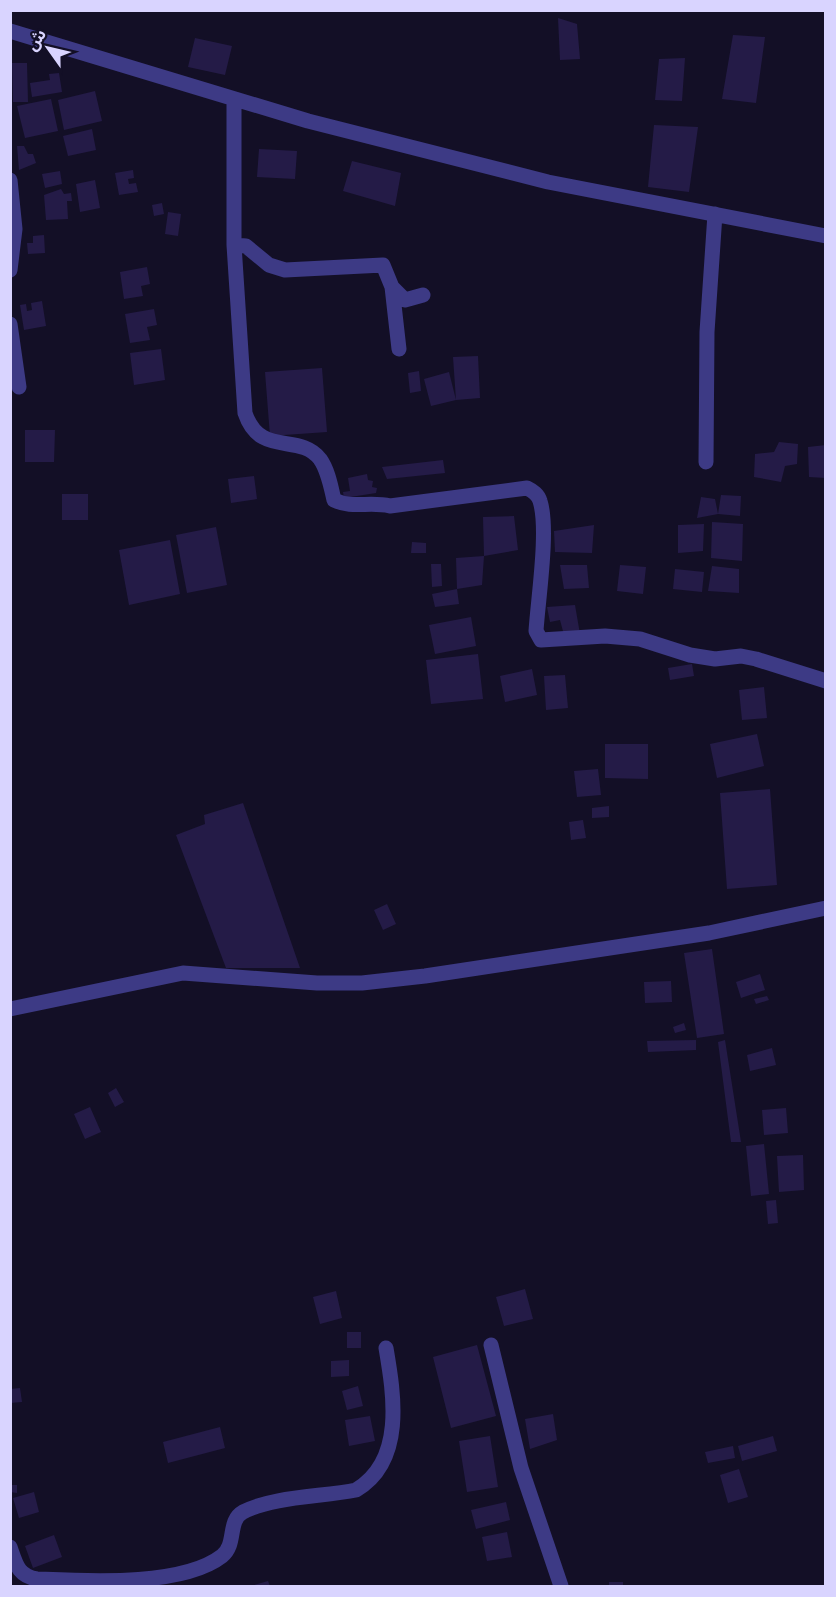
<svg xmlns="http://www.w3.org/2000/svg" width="836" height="1597" viewBox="0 0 836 1597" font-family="'Golos Text','Noto Sans Arabic',sans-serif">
	<rect width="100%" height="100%" fill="#130f26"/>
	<path fill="#241b47" d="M558,18L577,24L580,59L560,60Z
		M733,35L765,37L756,103L722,99Z
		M195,38L232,46L225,75L188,67Z
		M685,58L682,101L655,100L659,59Z
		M12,63H27L28,102H13Z
		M59,73L62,92L32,97L30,83L50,80L49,74Z
		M95,91L102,121L64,130L58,100Z
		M51,99L58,131L25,138L17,106Z
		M654,125L698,127L689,192L648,187Z
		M92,129L96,150L68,156L63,136Z
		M17,146H24L28,154H33L36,163L19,170Z
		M259,149L297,151L295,179L257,177Z
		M352,161L401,173L395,206L343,191Z
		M133,170L134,178L128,179L129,184L136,183L138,192L119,195L115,173Z
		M60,171L62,184L45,188L42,174Z
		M95,180L100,208L80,212L76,184Z
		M61,189L64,194L71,193L72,201H67L68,219L46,220L44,195Z
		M162,203L164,214L154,216L152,205Z
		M168,212L181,214L178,236L165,234Z
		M44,235L45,253L28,254L27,243H33V236Z
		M147,267L150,284L141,286L143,296L124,299L120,272Z
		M42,301L46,326L24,330L20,305L26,304L27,311L32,310L31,303Z
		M154,309L157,325L147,327L150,340L130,343L125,314Z
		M161,349L165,380L134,385L130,353Z
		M478,356L480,398L456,400L431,406L424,379L449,372L456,400L453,357Z
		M322,368L327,432L270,436L265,372Z
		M419,371L421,391L410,393L408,373Z
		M25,430H55L54,462H25Z
		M779,442L798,444L797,464L785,466L781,482L754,477L755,454L774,452Z
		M826,445V478L809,477L808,447Z
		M443,460L445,473L387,479L382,467Z
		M367,474L368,480L373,481L372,487L377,488L376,493L344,498L343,492L350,491L348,478Z
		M254,476L257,499L231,503L228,479Z
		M62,494H88V520H62Z
		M721,495L741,496L740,516L718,514Z
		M701,497L715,499L718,514L697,518Z
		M514,516L518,550L484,556L483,517Z
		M712,522L743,524L742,561L711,558Z
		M704,524L703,551L678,553V525Z
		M594,525L592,553L555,552L554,531Z
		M216,527L227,585L187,593L176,535Z
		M170,540L180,594L129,605L119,550Z
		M412,542L426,543V553H411Z
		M484,556L482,585L457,589L456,558Z
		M431,564H441L442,586L432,587Z
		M560,565H587L589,588L564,589Z
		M620,565L646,567L643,594L617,591Z
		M712,566L739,569V593L708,591Z
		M675,569L704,572L702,592L673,589Z
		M457,589L459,604L435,607L432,594Z
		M575,605L580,634L564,635L560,620L550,622L547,607Z
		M471,617L476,646L435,654L429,625Z
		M478,654L483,699L431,704L426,660Z
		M692,664L694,676L670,680L668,668Z
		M532,669L537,695L505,702L500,676Z
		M565,675L568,708L546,710L544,676Z
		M764,687L767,718L742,720L739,690Z
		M757,734L764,766L717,778L710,744Z
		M605,744H648V779L605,778Z
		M598,769L601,795L577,797L574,771Z
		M770,789L777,885L727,889L720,793Z
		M243,803L300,968H226L176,835L205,824L204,815Z
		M609,806V817L592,818V808Z
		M583,820L586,838L571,840L569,822Z
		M387,904L396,924L383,930L374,910Z
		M712,949L724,1034L697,1038L684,953Z
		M760,974L765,990L741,998L736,982Z
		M671,981L672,1002L645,1003L644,982Z
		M767,996L769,1000L756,1004L754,999Z
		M684,1023L686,1030L675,1033L673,1027Z
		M696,1040V1050L648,1052L647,1041Z
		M725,1040L741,1142H731L718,1042Z
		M772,1048L776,1065L750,1071L747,1055Z
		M116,1088L124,1102L115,1107L108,1093Z
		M90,1107L101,1132L85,1139L74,1114Z
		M786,1108L788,1133L764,1135L762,1110Z
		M764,1144L769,1194L751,1196L746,1146Z
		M803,1155L804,1190L779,1192L777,1156Z
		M776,1200L778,1223L768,1224L766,1201Z
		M525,1289L533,1319L504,1326L496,1297Z
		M336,1291L342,1318L320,1324L313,1297Z
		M347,1332H361V1348H347Z
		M477,1345L496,1416L451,1428L433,1357Z
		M349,1360V1376L331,1377V1361Z
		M358,1386L363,1406L347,1410L342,1391Z
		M20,1388L22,1402L10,1403V1389Z
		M553,1414L557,1440L530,1449L525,1419Z
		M370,1416L375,1441L349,1446L345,1420Z
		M220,1427L225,1448L168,1463L163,1442Z
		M490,1436L498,1487L467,1492L459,1441Z
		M773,1436L777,1451L742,1461L738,1446Z
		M733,1446L735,1458L708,1463L705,1452Z
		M739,1469L748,1497L728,1503L720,1475Z
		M10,1485H17V1493L10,1492Z
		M34,1492L39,1512L19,1518L13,1498Z
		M506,1502L510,1520L476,1529L471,1510Z
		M507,1532L512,1557L487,1561L482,1537Z
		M54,1535L62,1557L33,1568L25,1546Z
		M268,1581L270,1586H251Z
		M609,1582H623V1586H609Z"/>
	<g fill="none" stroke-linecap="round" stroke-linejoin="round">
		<path stroke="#3d3a85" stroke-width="15" d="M10,31L308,121L548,182L826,236
			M234,99V245L245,413C260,458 299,432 320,459C328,470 331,487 334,500C352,509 370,501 390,506L527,488C533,491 538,494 540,501C549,529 538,599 536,631L541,640L605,636L640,639L690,655L715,659L741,656L756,659L826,681
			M10,180L15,229L10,270
			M234,245L246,246L269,265L285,270L383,265L392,287L405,300L423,295
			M392,287L399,349
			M10,324L19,387
			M706,462L707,332L715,214
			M10,1009L183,973L317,983H362L425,976L709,933L826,908
			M491,1345L521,1468L561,1586
			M10,1547C16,1564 18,1576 37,1579C86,1581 182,1587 222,1556C237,1544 227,1521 243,1512C274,1496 322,1497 356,1490C405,1461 394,1395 386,1348"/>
	</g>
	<rect width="836" height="1597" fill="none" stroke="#d9d4ff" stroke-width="24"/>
	<g transform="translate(48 48) rotate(304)" stroke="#130f26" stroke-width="4.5" paint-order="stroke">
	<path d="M0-4.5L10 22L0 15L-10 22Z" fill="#d9d4ff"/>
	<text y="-9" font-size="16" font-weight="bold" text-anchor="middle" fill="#d9d4ff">ش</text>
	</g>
</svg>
